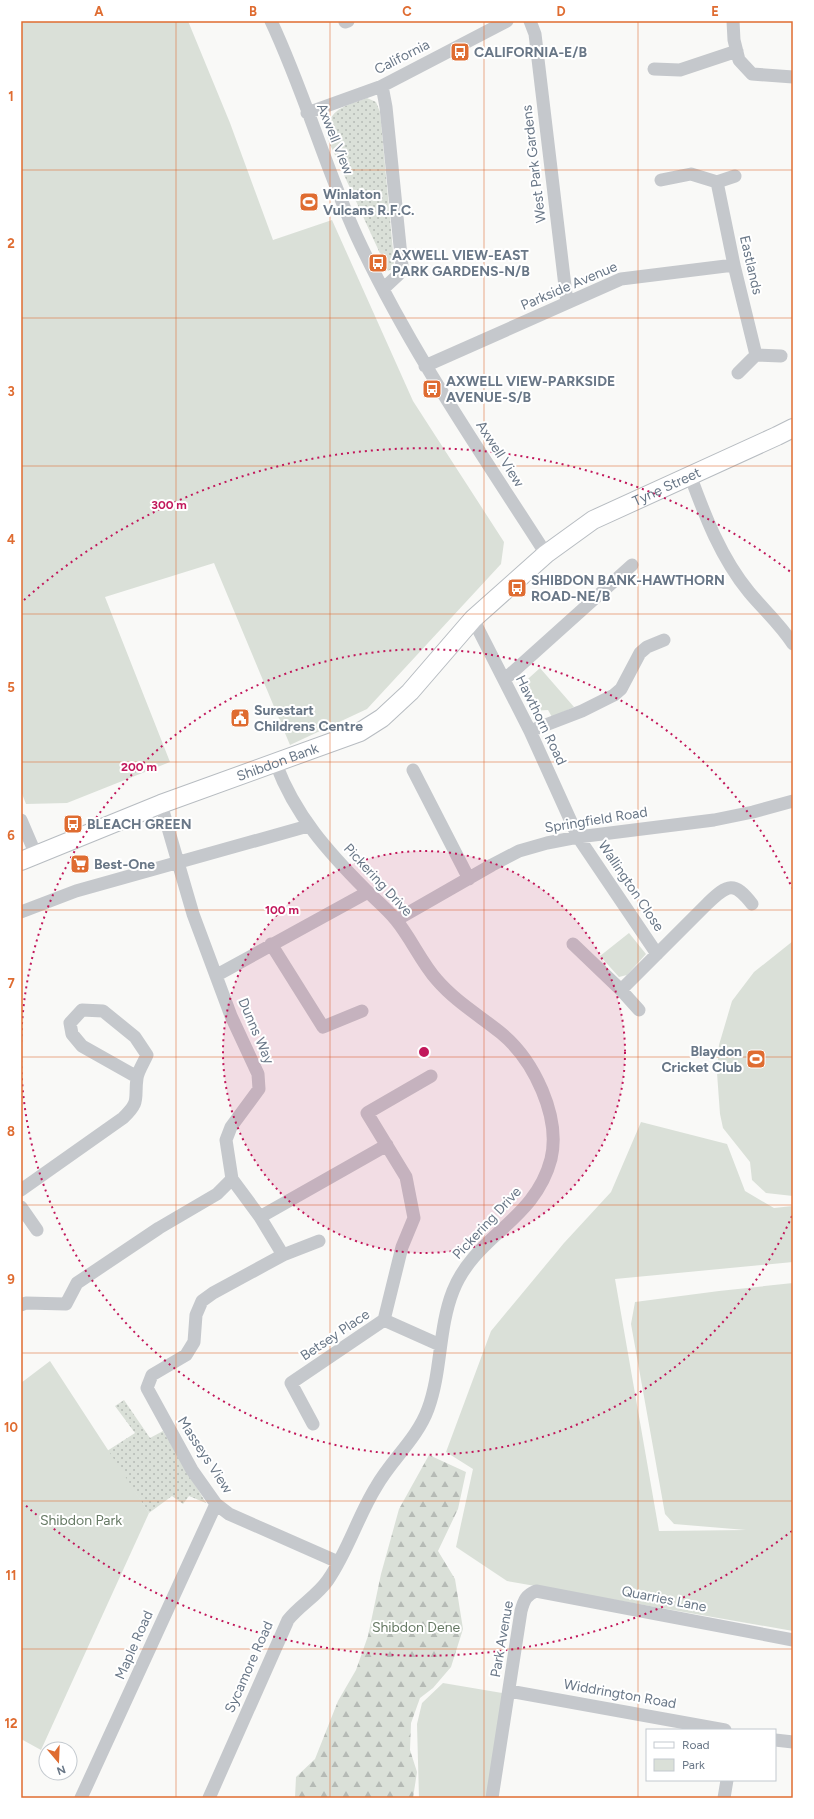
<svg xmlns="http://www.w3.org/2000/svg" width="814" height="1819" viewBox="0 0 814 1819" font-family="Figtree,sans-serif">
	<defs>
		<pattern id="grass-dots" width="8" height="8" patternUnits="userSpaceOnUse"><rect width="8" height="8" fill="#dae0d8"/><path d="M2 2h.1M6 6h.1" fill="none" stroke="#b5bab5" stroke-width="1.8" stroke-linecap="round"/></pattern>
		<pattern id="forest-firs" width="22" height="20" patternUnits="userSpaceOnUse"><rect width="22" height="20" fill="#dae0d8"/><path d="M5 1l3.5 6h-7zM16 11l3.5 6h-7z" fill="#b5bab5"/></pattern>
	</defs>
	<rect width="100%" height="100%" fill="#f9f9f7"/>
	<path fill="url(#grass-dots)" d="M367,98L376,102L380,112L394,261L393,268L388,271L328,140C325,109 343,107 367,98Z
		M124,1400L150,1438L163,1431L206,1503L189,1496L183,1504L172,1496L149,1513L107,1451L135,1433L115,1406Z"/>
	<path fill="url(#forest-firs)" d="M429,1455L466,1472L458,1509L438,1551L455,1579L463,1629L451,1667L433,1688L420,1698L411,1723L410,1750L417,1772L413,1798H295L296,1777L315,1759L338,1701L356,1670L368,1636L381,1574L399,1509Z"/>
	<path fill="#dae0d8" d="M21,21H188L230,123L273,240L332,220L413,401L504,542L501,564L367,709L290,745L214,563L105,597L170,762L67,803L26,804L21,791Z
		M540,668L574,707L552,717L548,710L532,711L519,687Z
		M629,933L646,954L627,975L619,977L600,956Z
		M793,941V1196L766,1193L752,1180L750,1162L723,1128L720,1114L717,1073L719,1045L732,1001L754,972Z
		M641,1122L727,1144L745,1191L774,1208L793,1206V1262L615,1279L659,1531L746,1530L674,1524L665,1514L631,1324L635,1302L719,1291L793,1283V1631L507,1581L456,1547L473,1469L446,1452L491,1331L564,1243L611,1192Z
		M50,1361L149,1513L41,1750L21,1739V1383Z
		M443,1683L508,1694L492,1798H419L417,1724L422,1703Z"/>
	<g fill="none" stroke-linecap="round" stroke-linejoin="round">
		<g stroke="#b7bcc1" stroke-width="20">
			<g id="secondary">
				<path id="s1" d="M21,861L161,804L360,732L382,718L410,692L473,619L546,554L593,520L777,436L793,428"/>
			</g>
		</g>
		<path stroke="#c5c8cc" stroke-width="13" d="M271,21C304,91 325,167 357,237C409,349 480,451 546,554
			M530,21L535,34L567,303
			M733,21L734,40L739,60L752,74L793,77
			M345,22L348,21
			M654,69L680,70L737,51
			M382,86L386,107L402,266L398,275L383,289
			M307,113L382,86L507,21
			M661,180L691,174L717,182L734,265L756,355L738,373
			M717,182L735,176
			M756,355L781,356
			M425,366L621,279L734,265
			M690,475C705,516 721,558 749,592C764,610 780,624 793,644
			M473,619L530,731L578,837L657,954
			M504,680L632,565
			M530,731L582,711L614,695L621,689L640,653L647,647L664,640
			M413,770L469,879
			M21,820L36,855
			M21,912L76,891L308,826
			M396,920L492,865L519,851L547,843L578,837L714,820L753,812L793,801
			M271,944L323,1027L362,1011
			M573,944L621,990
			M217,975L368,892
			M639,1010L621,990L708,903C728,884 734,881 752,904
			M232,1179L260,1217L283,1255L213,1293L202,1301L196,1315L194,1342L186,1355L152,1375L147,1388L192,1470L216,1504L229,1514L338,1562
			M21,1190L123,1118C141,1101 134,1099 137,1078C138,1071 144,1062 147,1055L135,1037L103,1011L82,1010L70,1023L72,1034L82,1046L137,1077
			M21,1207L37,1230
			M260,1217L387,1145
			M283,1255L319,1241
			M21,1305L26,1303L66,1304L77,1283L159,1228L217,1194L232,1179L226,1140L231,1127L259,1089L258,1074L231,1016L193,914L161,804
			M384,1320L402,1247L414,1218L406,1177L367,1113L431,1076
			M384,1320L440,1345
			M313,1424L291,1383L384,1320
			M509,1691L725,1730
			M775,1740L793,1742
			M81,1798L216,1504
			M209,1798L288,1620C300,1605 317,1596 328,1580C348,1551 358,1516 376,1487C391,1460 417,1439 428,1409C442,1371 438,1329 453,1291C475,1235 535,1221 551,1159C561,1117 534,1060 501,1033C480,1016 455,1001 437,980C421,962 411,938 396,920C387,909 376,900 366,890C328,852 295,815 276,764
			M492,1798L521,1611C524,1600 526,1595 536,1591L793,1640
			M724,1798L727,1780"/>
		<use href="#secondary" stroke="#fff" stroke-width="18"/>
	</g>
	<path fill="none" stroke="#df6c31" stroke-width="1" stroke-opacity="0.55" d="M176,21V1798M330,21V1798M484,21V1798M638,21V1798M21,170H793M21,318H793M21,466H793M21,614H793M21,762H793M21,910H793M21,1057H793M21,1205H793M21,1353H793M21,1501H793M21,1649H793"/>
	<circle cx="424" cy="1052" r="201" fill="#c2185b" fill-opacity=".12"/>
	<g fill="none" stroke="#c2185b" stroke-width="2" stroke-dasharray="2 4">
		<circle cx="424" cy="1052" r="201"/>
		<path d="M792 1216A403 403 0 0 1 21 1056M21 1048A403 403 0 0 1 792 888"/>
		<path d="M792 1531A604 604 0 0 1 24 1504M24 600A604 604 0 0 1 792 573"/>
	</g>
	<defs>
		<g id="bus-square" transform="scale(1)"><rect x="-9" y="-9" width="18" height="18" rx="4" fill="#df6c31" stroke="#fff"/><path d="M-5-6H5V4H4V6H2V4H-2V6H-4V4H-5ZM-3.5-4V0h7V-4ZM-3.5 1.2v1.5H-2V1.2ZM2 1.2v1.5H3.5V1.2Z" fill="#fff"/></g>
		<g id="stadium-square" transform="scale(1)"><rect x="-9" y="-9" width="18" height="18" rx="4" fill="#df6c31" stroke="#fff"/><path d="M0-5a6.5 5 0 1 0 0 10a6.5 5 0 1 0 0-10ZM-3.5-1.8h7v3.6h-7Z" fill="#fff"/></g>
		<g id="civic-square" transform="scale(1)"><rect x="-9" y="-9" width="18" height="18" rx="4" fill="#df6c31" stroke="#fff"/><path d="M-.6-6.5H3V-4.5H.6V-3L4-1V1h2V6H-6V1h2V-1L-.6-3ZM-1.2 2.5V6h2.4V2.5Z" fill="#fff"/></g>
		<g id="supermarket-square" transform="scale(1)"><rect x="-9" y="-9" width="18" height="18" rx="4" fill="#df6c31" stroke="#fff"/><path d="M-6-5.5h2.5l.6 2H6L4.5 2H-2.5L-4.4-4H-6ZM-1.5 3.2a1.3 1.3 0 1 0 .1 0ZM3 3.2a1.3 1.3 0 1 0 .1 0Z" fill="#fff"/></g>
	</defs>
	<g fill-rule="evenodd">
		<use href="#bus-square" x="460" y="52"/>
		<use href="#stadium-square" x="309" y="202"/>
		<use href="#bus-square" x="378" y="263"/>
		<use href="#bus-square" x="432" y="389"/>
		<use href="#bus-square" x="517" y="588"/>
		<use href="#civic-square" x="240" y="718"/>
		<use href="#bus-square" x="73" y="824"/>
		<use href="#supermarket-square" x="80" y="864"/>
		<use href="#stadium-square" x="756" y="1059"/>
	</g>
	<g text-anchor="middle" dominant-baseline="central" stroke-width="4" stroke-linejoin="round" paint-order="stroke">
		<g font-size="14" font-weight="bold" fill="#697787" stroke="#fff" text-anchor="start">
			<text x="474" y="52">CALIFORNIA-E/B</text>
			<text x="323" y="194">Winlaton<tspan x="323" dy="16">Vulcans R.F.C.</tspan></text>
			<text x="392" y="255">AXWELL VIEW-EAST<tspan x="392" dy="16">PARK GARDENS-N/B</tspan></text>
			<text x="446" y="381">AXWELL VIEW-PARKSIDE<tspan x="446" dy="16">AVENUE-S/B</tspan></text>
			<text x="531" y="580">SHIBDON BANK-HAWTHORN<tspan x="531" dy="16">ROAD-NE/B</tspan></text>
			<text x="254" y="710">Surestart<tspan x="254" dy="16">Childrens Centre</tspan></text>
			<text x="87" y="824">BLEACH GREEN</text>
			<text x="94" y="864">Best-One</text>
			<text x="742" y="1051" text-anchor="end">Blaydon<tspan x="742" dy="16">Cricket Club</tspan></text>
		</g>
		<g font-size="14" fill="#697787" stroke="#fff">
			<text transform="translate(402 57) rotate(-27)">California</text>
			<text transform="translate(335 139) rotate(68)">Axwell View</text>
			<text transform="translate(534 164) rotate(-97)">West Park Gardens</text>
			<text transform="translate(751 265) rotate(77)">Eastlands</text>
			<text transform="translate(569 286) rotate(-23)">Parkside Avenue</text>
			<text transform="translate(500 454) rotate(57)">Axwell View</text>
			<text stroke="none"><textPath href="#s1" startOffset="760">Tyne Street</textPath></text>
			<text transform="translate(541 720) rotate(64)">Hawthorn Road</text>
			<text stroke="none"><textPath href="#s1" startOffset="275">Shibdon Bank</textPath></text>
			<text transform="translate(596 820) rotate(-9)">Springfield Road</text>
			<text transform="translate(378 880) rotate(47)">Pickering Drive</text>
			<text transform="translate(631 886) rotate(56)">Wallington Close</text>
			<text transform="translate(256 1031) rotate(67)">Dunns Way</text>
			<text transform="translate(487 1223) rotate(-47)">Pickering Drive</text>
			<text transform="translate(335 1335) rotate(-34)">Betsey Place</text>
			<text transform="translate(205 1455) rotate(57)">Masseys View</text>
			<text transform="translate(664 1599) rotate(11)">Quarries Lane</text>
			<text transform="translate(502 1639) rotate(-80)">Park Avenue</text>
			<text transform="translate(134 1645) rotate(-66)">Maple Road</text>
			<text transform="translate(249 1667) rotate(-66)">Sycamore Road</text>
			<text transform="translate(620 1694) rotate(10)">Widdrington Road</text>
		</g>
		<g font-size="14" fill="#667964" stroke="#fff">
			<text x="81" y="1520">Shibdon Park</text>
			<text x="416" y="1627">Shibdon Dene</text>
		</g>
	</g>
	<circle cx="424" cy="1052" r="6" fill="#c2185b" stroke="#fff" stroke-width="2"/>
	<g font-size="12" text-anchor="middle" font-weight="bold" fill="#c2185b" stroke="#fff" stroke-width="4" stroke-linejoin="round" paint-order="stroke">
		<text x="169" y="509">300 m</text>
		<text x="139" y="771">200 m</text>
		<text x="282" y="914">100 m</text>
	</g>
	<rect width="814" height="1819" fill="none" stroke="#ffffff" stroke-width="44"/>
	<rect x="646" y="1729" width="130" height="52" fill="#ffffff" stroke="#c3c9cf"/>
	<rect x="654" y="1742" width="20" height="6" fill="#ffffff" stroke="#c3c9cf"/>
	<text x="682" y="1749" font-size="12" fill="#697787">Road</text>
	<rect x="654" y="1759" width="20" height="12" fill="#dae0d8" stroke="#c3c9cf"/>
	<text x="682" y="1769" font-size="12" fill="#697787">Park</text>
	<g transform="translate(58 1761) rotate(161)"><circle r="19" fill="#ffffff" stroke="#c3c9cf"/>
	<path d="M0-3L7 15L0 10L-7 15Z" fill="#df6c31"/>
	<text y="-6" font-size="11" font-weight="bold" text-anchor="middle" fill="#697787">N</text>
	</g>
	<rect x="22" y="22" width="770" height="1775" fill="none" stroke="#df6c31" stroke-width="1.5"/>
	<g font-size="13" text-anchor="middle" font-weight="bold" fill="#df6c31">
		<text x="99" y="16">A</text>
		<text x="253" y="16">B</text>
		<text x="407" y="16">C</text>
		<text x="561" y="16">D</text>
		<text x="715" y="16">E</text>
		<text x="11" y="101">1</text>
		<text x="11" y="248">2</text>
		<text x="11" y="396">3</text>
		<text x="11" y="544">4</text>
		<text x="11" y="692">5</text>
		<text x="11" y="840">6</text>
		<text x="11" y="988">7</text>
		<text x="11" y="1136">8</text>
		<text x="11" y="1284">9</text>
		<text x="11" y="1432">10</text>
		<text x="11" y="1580">11</text>
		<text x="11" y="1728">12</text>
	</g>
</svg>
